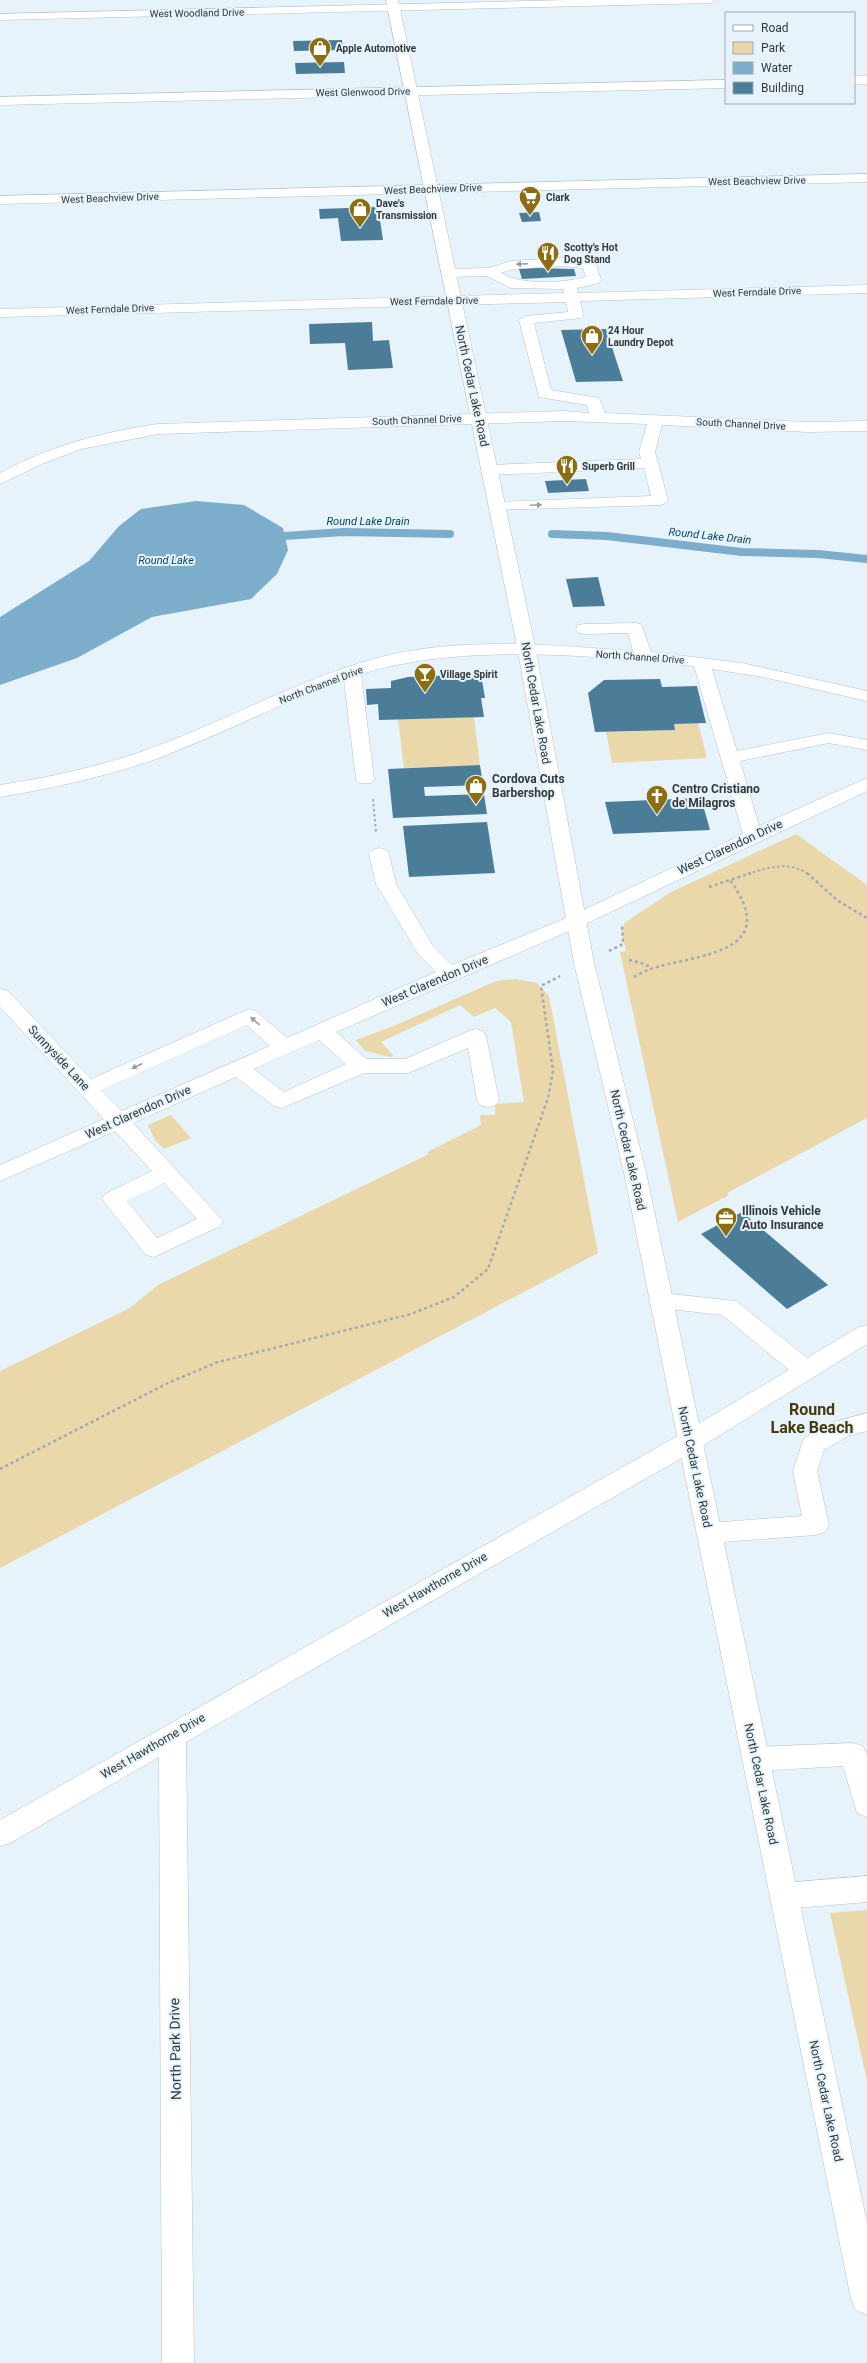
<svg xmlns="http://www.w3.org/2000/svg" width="867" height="2363" viewBox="0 0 867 2363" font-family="Roboto,sans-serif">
	<rect width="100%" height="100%" fill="#e7f3fa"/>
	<path fill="#ead7aa" d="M474,717L480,765L404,768L398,719Z
		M698,723L707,758L612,763L606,732L675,730L674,724Z
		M796,834L867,885V1118L727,1193L729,1195L678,1222L620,952L626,951L622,932L624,923L671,892Z
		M516,979L537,983L549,996L598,1253L0,1568V1371L130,1308L158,1285L429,1154L427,1152L481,1125L480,1115H495V1104L524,1102L511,1022L495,1008L474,1017L460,1005L381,1042L394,1056L390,1057L365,1051L356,1040L396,1025L489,984L501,980Z
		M171,1115L190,1137L189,1139L164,1149L155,1140L148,1125Z
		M867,1910V2081L830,1913Z"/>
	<path fill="#7cadca" d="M196,501L244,505L283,528L288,550L277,574L251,599L152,617L77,658L0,685V617L89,561L119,526L141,509Z"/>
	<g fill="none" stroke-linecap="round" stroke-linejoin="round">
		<path stroke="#7cadca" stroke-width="8" d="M552,534L607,536L742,552L818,554L867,559
			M285,536L343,532L450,534"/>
	</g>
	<path fill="#4c7d98" d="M342,40L343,50L294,51L293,41Z
		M344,62L345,73L296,74L295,63Z
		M378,207L383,240L341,241L338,218L320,219L319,209Z
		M539,212L541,221L522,222L519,213Z
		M535,268L574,269L576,276L522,279L519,269Z
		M372,322L373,341L389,340L393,368L348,370L345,343L310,344L309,324Z
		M606,329L623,381L576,382L561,330Z
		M586,479L589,491L548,493L545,481Z
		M598,577L605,606L573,607L566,579Z
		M481,674L485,698H481L484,717L379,720L378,704L367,705L366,689L391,688V681L408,677Z
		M660,679L662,687L697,686L706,723L674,724L675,730L595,732L588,693L604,680Z
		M480,765L483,785L424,787L425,796L484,794L487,814L393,818L388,769Z
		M701,798L710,830L613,834L605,802Z
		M487,822L495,873L409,877L403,826Z
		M742,1212L828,1285L787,1309L701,1234Z"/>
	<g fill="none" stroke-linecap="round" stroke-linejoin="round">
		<g stroke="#b7c2c9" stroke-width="1">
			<path id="minor" d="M569,0H716L710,3L0,20V14Z
				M854,76H867V84H854Z
				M726,80V88L0,105V97Z
				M867,174V182L0,204V196Z
				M562,258L589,261L596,265L601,280L599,283L577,288L578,293L867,285V293L580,301L583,315L581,318L534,323L551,390L599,398L605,413L808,422L867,421V431L808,432L662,425L655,452L668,500L666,503L660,505L491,510L489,507L491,504L497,502L651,496L644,468L489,475L484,473L481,470L484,467L489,465L641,459L639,452L647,424L564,421L158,434L81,449L44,463L0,484V473C50,446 102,432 158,424L564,411L589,413L587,405L539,397L519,320L526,316L568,312L566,302L0,317V309L564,293L563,289L511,288L487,276L449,277L442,273L449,269L489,268L511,261ZM562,266L583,268L586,277C561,283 524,286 501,273L513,269Z
				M635,623L641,624L651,652L742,663L867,691V701L763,677L712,669L737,751L829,733L867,740V750L829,743L740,761L759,826L867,778V791L583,925L336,1032L366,1059H405L469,1031L476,1029L483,1031L486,1036L499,1100L496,1105L488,1107L480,1105L477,1100L468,1048L408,1073H364L282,1108L274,1106L236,1077L133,1123L223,1221L220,1226L154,1257L146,1255L102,1199L105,1194L152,1171L115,1131L0,1181V1165L104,1119L0,1007V989L7,990L91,1079L249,1009L256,1011L287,1038L436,972L418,954L376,884L369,854L372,850L379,848L386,850L389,854L396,884L433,946L452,965L569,917L743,834L694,666C589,655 462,643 361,674L374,779L371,783H359L356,779L344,680C281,703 222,734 159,758C108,776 54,788 0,797V785C60,776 119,762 175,739C242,712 307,677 377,658C460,636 549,645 633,651L628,633L584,634L578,633L576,629L578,625L584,624ZM247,1025L270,1046L122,1111L101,1090ZM319,1040L346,1064L284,1092L253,1069ZM164,1183L197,1219L157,1238L127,1201Z
				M661,1293L736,1301L807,1358L859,1327L867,1325V1344L699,1448L186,1742L194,2363H162L159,1757L10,1843L0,1846V1820L681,1434L789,1370L722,1315L653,1307L649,1301L653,1295Z
				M867,1413V1431L850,1435L824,1450L817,1471L829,1525L825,1532L816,1535L709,1543L700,1540L696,1533L700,1526L709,1523L802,1516L793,1471L804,1438L834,1422Z
				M853,1743L863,1746L867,1755V1817L857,1813L843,1766L756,1771L746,1767L742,1759L746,1751L756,1747Z
				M867,1876V1902L784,1909L774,1905L770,1896L774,1887L784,1883Z"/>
		</g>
		<g stroke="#b7c2c9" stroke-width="1">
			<path id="major" d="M386,0H398L536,651L594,963L647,1177L867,2223V2315L856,2310L851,2299L625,1177L574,963L518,651Z"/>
		</g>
		<path stroke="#a2abb0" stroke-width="2" stroke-dasharray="2.5 2.5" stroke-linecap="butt" d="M373,799L376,832
			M748,874C768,867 790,861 808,874"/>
		<path stroke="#a2abb0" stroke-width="2.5" stroke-dasharray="3 3" stroke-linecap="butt" d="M807,873L838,901L867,918
			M709,887L751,873
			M609,951L623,944L622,925
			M629,960L645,964L651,968
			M634,977C639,974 645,971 650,969C696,954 784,955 730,880
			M0,1469L168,1383L218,1362L411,1314L454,1297L488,1269L548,1098L553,1071L541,986L560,976"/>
		<use href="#minor" fill="#fff" fill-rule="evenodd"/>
		<use href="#major" fill="#fff" fill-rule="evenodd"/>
	</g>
	<defs><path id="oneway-solid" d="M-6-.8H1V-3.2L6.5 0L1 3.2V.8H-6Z"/></defs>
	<g fill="#9a9c9d">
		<use href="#oneway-solid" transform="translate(522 264) rotate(177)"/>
		<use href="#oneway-solid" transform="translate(536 505) rotate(-2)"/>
		<use href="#oneway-solid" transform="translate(255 1021) rotate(-139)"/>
		<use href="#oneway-solid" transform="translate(137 1066) rotate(156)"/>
	</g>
	<defs>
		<g id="shop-pin" transform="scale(1.15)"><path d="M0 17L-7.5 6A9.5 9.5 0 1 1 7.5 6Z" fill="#8c6e10" stroke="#e7f3fa"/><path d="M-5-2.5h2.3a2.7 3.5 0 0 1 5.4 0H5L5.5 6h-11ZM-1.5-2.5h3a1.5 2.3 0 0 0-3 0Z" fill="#fff"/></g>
		<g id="supermarket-pin" transform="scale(1.15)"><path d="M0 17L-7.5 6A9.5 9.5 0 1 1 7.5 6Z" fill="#8c6e10" stroke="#e7f3fa"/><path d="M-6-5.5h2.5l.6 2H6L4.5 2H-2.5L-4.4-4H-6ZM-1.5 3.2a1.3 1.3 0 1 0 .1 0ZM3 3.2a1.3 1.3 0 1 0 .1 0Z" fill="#fff"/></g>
		<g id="restaurant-pin" transform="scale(1.15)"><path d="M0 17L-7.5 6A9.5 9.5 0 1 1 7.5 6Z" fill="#8c6e10" stroke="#e7f3fa"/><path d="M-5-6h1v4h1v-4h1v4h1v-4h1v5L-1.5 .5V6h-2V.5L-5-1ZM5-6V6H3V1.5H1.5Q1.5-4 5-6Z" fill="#fff"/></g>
		<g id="bar-pin" transform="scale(1.15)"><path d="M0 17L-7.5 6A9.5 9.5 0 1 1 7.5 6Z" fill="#8c6e10" stroke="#e7f3fa"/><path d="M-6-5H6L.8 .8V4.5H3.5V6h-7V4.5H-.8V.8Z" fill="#fff"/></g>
		<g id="church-pin" transform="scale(1.15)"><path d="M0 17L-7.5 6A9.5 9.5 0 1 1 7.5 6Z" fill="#8c6e10" stroke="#e7f3fa"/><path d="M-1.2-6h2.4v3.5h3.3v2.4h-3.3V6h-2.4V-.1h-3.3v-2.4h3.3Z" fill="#fff"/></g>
		<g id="office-pin" transform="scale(1.15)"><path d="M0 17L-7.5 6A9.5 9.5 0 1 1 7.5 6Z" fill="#8c6e10" stroke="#e7f3fa"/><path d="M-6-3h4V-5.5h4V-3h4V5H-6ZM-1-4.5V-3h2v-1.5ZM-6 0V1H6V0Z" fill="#fff"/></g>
	</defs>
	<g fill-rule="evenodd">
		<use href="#shop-pin" x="320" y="48"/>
		<use href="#supermarket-pin" x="530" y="197"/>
		<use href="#shop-pin" x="360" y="209"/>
		<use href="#restaurant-pin" x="548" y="253"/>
		<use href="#shop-pin" x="592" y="336"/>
		<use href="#restaurant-pin" x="567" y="466"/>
		<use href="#bar-pin" x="425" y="674"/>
		<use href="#shop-pin" x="476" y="786"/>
		<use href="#church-pin" x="657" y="796"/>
		<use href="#office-pin" x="726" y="1218"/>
	</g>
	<g text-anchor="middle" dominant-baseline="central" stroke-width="4" stroke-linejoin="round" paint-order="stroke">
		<g font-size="10" fill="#34393b" stroke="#e7f3fa">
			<text transform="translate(197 13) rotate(-1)">West Woodland Drive</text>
			<text transform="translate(363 92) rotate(-1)">West Glenwood Drive</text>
			<text transform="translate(757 181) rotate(-1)">West Beachview Drive</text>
			<text transform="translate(433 189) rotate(-2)">West Beachview Drive</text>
			<text transform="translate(110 198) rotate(-2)">West Beachview Drive</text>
			<text transform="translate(757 292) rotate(-2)">West Ferndale Drive</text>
			<text transform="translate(434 301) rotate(-1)">West Ferndale Drive</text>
			<text transform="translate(110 309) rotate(-2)">West Ferndale Drive</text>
			<text transform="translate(417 420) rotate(-2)">South Channel Drive</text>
			<text transform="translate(741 424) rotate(3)">South Channel Drive</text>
			<text transform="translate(640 657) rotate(4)">North Channel Drive</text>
			<text transform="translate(321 685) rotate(-21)">North Channel Drive</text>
		</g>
		<g font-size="10" font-weight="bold" fill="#34393b" stroke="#e7f3fa" text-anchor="start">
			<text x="336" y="48">Apple Automotive</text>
			<text x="546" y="197">Clark</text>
			<text x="376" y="203">Dave's<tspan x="376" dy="12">Transmission</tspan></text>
			<text x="564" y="247">Scotty's Hot<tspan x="564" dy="12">Dog Stand</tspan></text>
			<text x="608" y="330">24 Hour<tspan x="608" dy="12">Laundry Depot</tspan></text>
			<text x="582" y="466">Superb Grill</text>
			<text x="440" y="674">Village Spirit</text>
		</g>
		<g font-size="11" font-style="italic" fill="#004663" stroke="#e7f3fa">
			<text x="368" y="521">Round Lake Drain</text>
			<text transform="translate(710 536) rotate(6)">Round Lake Drain</text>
			<text x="166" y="560">Round Lake</text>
		</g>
		<g font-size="12" fill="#34393b" stroke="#e7f3fa">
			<text transform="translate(472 386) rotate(78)">North Cedar Lake Road</text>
			<text transform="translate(536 703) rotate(80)">North Cedar Lake Road</text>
			<text transform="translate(730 847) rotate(-25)">West Clarendon Drive</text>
			<text transform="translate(435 981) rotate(-23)">West Clarendon Drive</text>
			<text transform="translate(59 1058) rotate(47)">Sunnyside Lane</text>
			<text transform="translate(138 1112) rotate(-24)">West Clarendon Drive</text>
			<text transform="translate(628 1150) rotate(77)">North Cedar Lake Road</text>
			<text transform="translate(695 1467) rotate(78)">North Cedar Lake Road</text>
			<text transform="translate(435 1585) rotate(-30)">West Hawthorne Drive</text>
			<text transform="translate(153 1746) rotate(-30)">West Hawthorne Drive</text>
			<text transform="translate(761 1784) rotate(78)">North Cedar Lake Road</text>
			<text transform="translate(826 2101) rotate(78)">North Cedar Lake Road</text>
		</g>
		<g font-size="12" font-weight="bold" fill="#34393b" stroke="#e7f3fa" text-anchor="start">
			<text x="492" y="779">Cordova Cuts<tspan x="492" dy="14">Barbershop</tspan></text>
			<text x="672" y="789">Centro Cristiano<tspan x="672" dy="14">de Milagros</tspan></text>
			<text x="742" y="1211">Illinois Vehicle<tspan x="742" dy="14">Auto Insurance</tspan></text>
		</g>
		<g font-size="14" fill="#34393b" stroke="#e7f3fa">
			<text transform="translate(175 2049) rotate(-91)">North Park Drive</text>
		</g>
		<g font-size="16" font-weight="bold" fill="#46380f" stroke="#e7f3fa">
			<text x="812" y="1409">Round<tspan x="812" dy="18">Lake Beach</tspan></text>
		</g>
	</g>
	<rect x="725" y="12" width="130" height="92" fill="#e7f3fa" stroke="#9fa9ae"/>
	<rect x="733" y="25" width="20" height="6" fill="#ffffff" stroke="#9fa9ae"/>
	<text x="761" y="32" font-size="12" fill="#34393b">Road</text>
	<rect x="733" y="42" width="20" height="12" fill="#ead7aa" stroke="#9fa9ae"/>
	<text x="761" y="52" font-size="12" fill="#34393b">Park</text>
	<rect x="733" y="62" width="20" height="12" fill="#7cadca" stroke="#9fa9ae"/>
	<text x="761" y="72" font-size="12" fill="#34393b">Water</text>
	<rect x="733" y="82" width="20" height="12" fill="#4c7d98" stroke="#9fa9ae"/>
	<text x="761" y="92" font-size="12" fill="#34393b">Building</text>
</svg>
